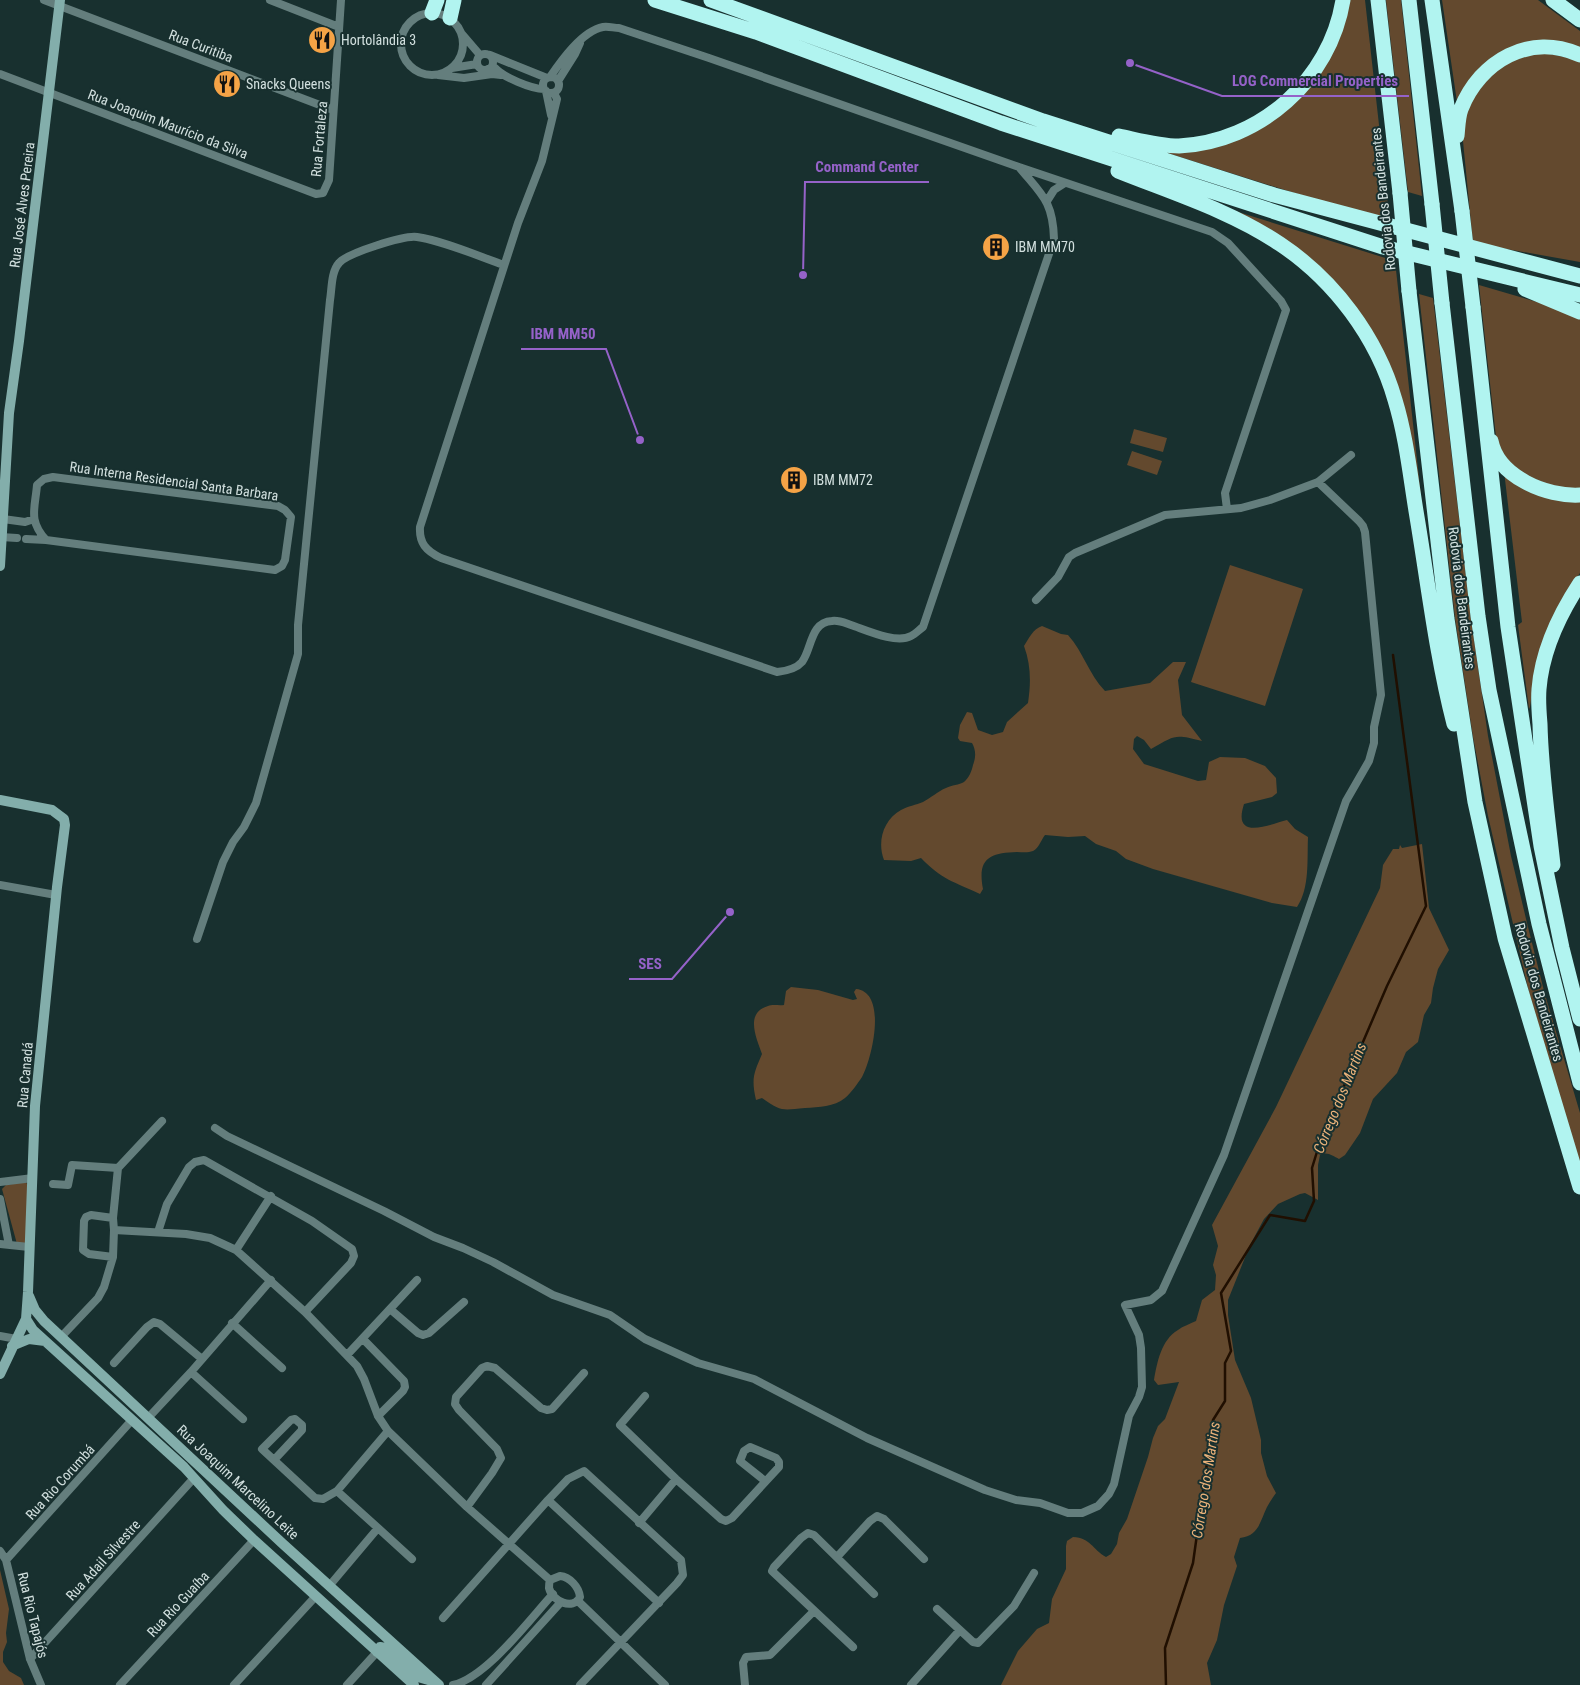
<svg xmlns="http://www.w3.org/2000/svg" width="1580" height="1685" viewBox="0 0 1580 1685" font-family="'Roboto Condensed',sans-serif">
	<rect width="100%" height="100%" fill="#18302f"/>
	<path fill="#63492e" d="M1347,0H1365L1390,223L1161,151L1177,150L1292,102Z
		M1386,0H1401L1422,196L1408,192Z
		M1442,0H1538L1580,31V50L1524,44L1457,102Z
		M1540,52L1580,60V262L1473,243L1462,131L1468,104L1500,64Z
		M1216,205L1395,261L1421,496L1418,497L1408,430L1343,297Z
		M1479,285L1544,304L1580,318V491L1563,490L1517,472L1501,451L1496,437Z
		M1419,294L1433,298L1471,619L1488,736L1511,856L1527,923L1544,991L1580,1113V1165L1530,997L1488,816L1473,737L1455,618Z
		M1134,429L1167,438L1163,452L1130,443Z
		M1132,451L1162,461L1157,475L1127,465Z
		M1504,471L1580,500V573L1566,592L1535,674L1530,707L1529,709L1518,625L1522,622Z
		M1230,565L1303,589L1265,706L1191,682Z
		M1042,626L1061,634L1068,635C1084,653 1088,673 1105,691L1150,683L1173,662H1186L1178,680L1182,715L1202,741C1174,734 1176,735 1151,749L1144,740L1137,736L1134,739L1133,749L1144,764L1198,781L1206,780L1209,762L1220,757L1245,758L1265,766L1276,778L1277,793L1272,797L1244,804C1232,841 1268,825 1287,820L1295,829L1308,837C1307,859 1310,888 1297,907L1272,903L1153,869L1126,859L1116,851L1096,844L1085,836L1068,837L1045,835C1041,840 1039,848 1033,851C1028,853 1022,852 1017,852C990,853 977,858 983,889L980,894C954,882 941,879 921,858L911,861L884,860C877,842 883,820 901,810C908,806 916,805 923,802C931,798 938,791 946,788C952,785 959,785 964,782C969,778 972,770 973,765C976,757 976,750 972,743L960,741L958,738L960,725L967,712L972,713L978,730L992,735L1003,732L1007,722L1028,703C1031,683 1031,665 1024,646C1029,638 1033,629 1042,626Z
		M1422,844L1429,908L1449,950L1438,969L1433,988L1431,1003L1424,1015L1418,1042L1406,1052L1397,1073L1373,1099L1360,1133L1345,1155L1339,1159C1333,1156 1327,1151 1320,1155L1318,1165V1200L1305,1193L1300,1194L1278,1204L1264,1219L1250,1245L1228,1300V1315L1235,1360L1251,1398L1261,1440V1453L1267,1476L1276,1493C1273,1497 1270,1502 1267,1507C1260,1521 1259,1536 1240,1538L1234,1557L1237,1566L1224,1605L1217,1640L1207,1663L1211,1685H1001L1018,1651L1037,1629L1049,1623L1052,1599L1066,1569V1546L1067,1541L1073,1537C1091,1538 1092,1549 1106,1557L1111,1554L1117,1544L1119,1533L1127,1519L1148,1457L1153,1438L1158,1426L1165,1419L1179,1382L1158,1385L1154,1380C1157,1363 1161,1340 1178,1330C1183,1326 1190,1324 1196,1321L1202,1300L1215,1290L1216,1275L1213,1265L1218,1246L1212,1225L1276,1107L1380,888L1383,865L1393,849H1399L1400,845L1402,848Z
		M791,987L818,990L853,1000L857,999L854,992L856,989C888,992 872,1059 862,1077C858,1083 851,1093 845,1098C834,1107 819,1107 805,1108C783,1110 781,1112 762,1098L756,1100C751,1078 754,1073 762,1054C757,1039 744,1013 768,1006C773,1004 779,1006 784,1005L786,991Z
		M26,1182L27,1184L28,1239L24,1244H17L2,1189L6,1185Z
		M0,1570L9,1609L6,1633L7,1642L3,1652V1662L9,1671L21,1678L24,1685H0Z"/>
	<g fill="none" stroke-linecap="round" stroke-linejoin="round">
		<path stroke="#200f01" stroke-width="2.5" d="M1166,1685L1165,1648L1193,1563L1213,1420L1225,1401V1363L1231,1351L1221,1293L1270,1215L1305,1221L1314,1201L1312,1168L1320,1142L1387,986L1426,906L1393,655"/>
		<path stroke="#647e7d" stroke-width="8" d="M44,0L333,110
			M270,0L339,27
			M401 44a31 31 0 1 1 62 0a31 31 0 1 1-62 0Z
			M462,34L480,55
			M477 62a8 8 0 1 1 16 0a8 8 0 1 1-16 0Z
			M490,55L547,78
			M452,68L477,64
			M488,69L495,68C503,77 531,89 544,89
			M0,74L316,194L323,193L329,180L341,0
			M438,75L464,78L492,74L501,75
			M550,77C561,61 582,31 603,27C608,26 614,28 619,28L709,58L1019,167C1042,195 1053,201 1054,239L923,627C919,630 915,634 911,636C896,644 866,630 851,625C845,623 839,620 832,621C810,622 812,649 802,662C796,669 786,671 777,672L441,558C426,551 419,543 420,527L518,223L542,161L557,99L554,93
			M543 85a8 8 0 1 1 16 0a8 8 0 1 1-16 0Z
			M558,81L575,54L580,43
			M546,91L551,115
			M1019,167L1212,232L1228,243L1281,301L1286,310L1225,493L1227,509
			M1047,201L1054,190L1065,183
			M53,477L278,506L285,510L291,517L285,560L282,566L275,570L46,540C28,520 35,509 37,485L44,479Z
			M3,519L25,522L34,519
			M1,537L17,538
			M26,539L46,540
			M1036,600L1058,577L1069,557L1075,553L1165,515L1241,508L1270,500L1318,482L1351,455
			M0,885L56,895
			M197,939L223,862L233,842L244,827L256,803L298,654V625L330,300C332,288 331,272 339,263C347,253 405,235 417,237C444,241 478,256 504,265
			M215,1128L227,1136L384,1211L434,1237L463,1248L493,1262L553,1295L610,1315L645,1339L698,1363L754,1379L867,1438L985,1490L1016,1500L1040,1503L1068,1513H1082L1098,1506L1109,1494L1114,1484L1129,1416L1139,1397L1142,1387L1141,1348L1139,1335L1125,1305L1151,1300L1162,1291L1224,1155L1346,801L1369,761L1374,743V727L1381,695L1365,532L1363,526L1359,521L1318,482
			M0,1182L33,1178
			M53,1184L68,1185L72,1165L118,1168
			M0,1199L9,1245
			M114,1230L113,1218L118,1168L162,1121
			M158,1232L167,1204L189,1167L195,1162L204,1160L312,1221L352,1249L354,1256L351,1263L305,1312
			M0,1244L29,1247
			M236,1250L271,1196
			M113,1257L89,1254L83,1250L84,1221L86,1217L91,1215L113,1218
			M390,1309L418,1333L423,1335L429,1333L464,1302
			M232,1323L282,1368
			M0,1336L22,1340
			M61,1337L98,1298L104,1287L113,1257L114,1230L186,1234L210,1238L236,1250L305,1312L357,1366L364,1379L378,1416L388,1431L467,1507L550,1580
			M363,1339L404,1381L405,1387L403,1391L378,1416
			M347,1355L417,1280
			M114,1363L147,1327L154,1322L160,1324L202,1359
			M191,1372L243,1419
			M645,1396L620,1425L676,1479L721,1519L726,1521L732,1518L779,1467V1462L776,1458L750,1447L744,1451L740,1461L765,1481
			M148,1418L191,1372L271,1280
			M274,1460L302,1430V1425L295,1419L291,1420L262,1449L315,1498L323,1499L337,1491
			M548,1500L659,1603
			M467,1507L492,1473L501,1458L497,1449L459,1410L455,1404L456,1397L482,1368L487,1366L495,1368L541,1408L547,1410L552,1409L584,1373
			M639,1523L676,1479
			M378,1528L412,1559
			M0,1551L6,1560L30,1659L41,1685
			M837,1557L870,1521L877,1516L884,1519L924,1559
			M6,1560L132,1420
			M560,1576C570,1577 579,1587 580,1597C573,1611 552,1601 549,1588C549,1586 549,1583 550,1580Z
			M330,1585L378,1528L337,1491L388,1431
			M578,1601L665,1685
			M937,1609L973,1642L978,1643L1014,1606L1034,1573
			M443,1618L548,1500L568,1479L584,1471L681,1560L683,1575L677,1583L580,1685
			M853,1647L772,1571L774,1567L801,1538L808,1533L814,1535L874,1594
			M30,1659L194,1478
			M120,1685L254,1540
			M234,1685L316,1596
			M347,1685L377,1652
			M453,1685C487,1677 529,1620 553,1594
			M486,1685L561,1602
			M745,1685L743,1663L746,1657L770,1655L814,1611
			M911,1685L960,1630"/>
		<path stroke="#83aeab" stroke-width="10" d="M0,566L9,413L19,341L60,0
			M0,800L52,810L64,819L65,825L57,887L35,1106L28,1292L26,1319L0,1374
			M29,1296L35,1310L44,1321L283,1544L439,1685
			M26,1319L33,1330L184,1467L223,1510L254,1540L414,1685
			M12,1346L29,1339L45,1341
			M377,1652L380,1647L386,1648L418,1677L432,1681"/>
		<path stroke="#b1f4f0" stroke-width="15" d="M655,0L756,32L1001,123L1383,247L1580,295
			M711,0L1043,121L1274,195L1580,276
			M1378,0L1400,193
			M1409,0L1432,204
			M1432,0L1462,211
			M1553,0L1580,20
			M432,13L437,0
			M450,18L454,0
			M1119,136C1138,140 1159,146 1179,146C1260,142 1330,80 1343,0
			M1457,136C1458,127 1458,117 1461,109C1480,61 1530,32 1580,55
			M1118,171C1173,193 1231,211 1280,244C1334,280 1377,337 1395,400C1406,436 1410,474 1416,511C1428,582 1436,654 1454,724
			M1525,289L1580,312
			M1409,291L1447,619L1475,802L1505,938L1580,1187
			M1442,303L1478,616L1489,690L1539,924L1580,1083
			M1473,307L1508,627L1541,846L1562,948L1580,1019
			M1491,441C1498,477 1547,497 1580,495
			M1553,865C1548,818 1541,771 1540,724C1539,712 1538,701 1539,689C1542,651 1559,615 1580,583"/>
		<path stroke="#b1f4f0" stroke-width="15" d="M1400,193L1409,291
			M1432,204L1442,303
			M1462,211L1473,307"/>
	</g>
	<defs>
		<g id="restaurant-disc" transform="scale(1.4375)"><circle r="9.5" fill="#f5a346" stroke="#18302f"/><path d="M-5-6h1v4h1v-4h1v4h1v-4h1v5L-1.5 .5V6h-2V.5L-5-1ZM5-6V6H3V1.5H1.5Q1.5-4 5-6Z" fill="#111"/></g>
		<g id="building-disc" transform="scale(1.4375)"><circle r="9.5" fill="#f5a346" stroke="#18302f"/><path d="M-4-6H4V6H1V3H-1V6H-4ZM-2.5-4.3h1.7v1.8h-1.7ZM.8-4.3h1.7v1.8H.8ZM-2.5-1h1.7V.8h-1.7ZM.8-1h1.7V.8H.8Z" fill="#111"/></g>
	</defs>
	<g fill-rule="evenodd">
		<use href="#restaurant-disc" x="322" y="40"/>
		<use href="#restaurant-disc" x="227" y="84"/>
		<use href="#building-disc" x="996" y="247"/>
		<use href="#building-disc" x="794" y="480"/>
	</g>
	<g text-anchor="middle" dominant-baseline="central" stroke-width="4" stroke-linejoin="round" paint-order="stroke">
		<g font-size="14" fill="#d2e0df" stroke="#18302f" text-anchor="start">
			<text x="341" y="40">Hortolândia 3</text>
			<text x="246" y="84">Snacks Queens</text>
			<text x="1015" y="247">IBM MM70</text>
			<text x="813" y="480">IBM MM72</text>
		</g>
		<g font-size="14" fill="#d2e0df" stroke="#18302f">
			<text transform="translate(201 46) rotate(21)">Rua Curitiba</text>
			<text transform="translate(168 124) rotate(21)">Rua Joaquim Maurício da Silva</text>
			<text transform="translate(319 139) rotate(-85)">Rua Fortaleza</text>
			<text transform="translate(1383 199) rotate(-96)">Rodovia dos Bandeirantes</text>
			<text transform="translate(22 205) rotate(-83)">Rua José Alves Pereira</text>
			<text transform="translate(174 481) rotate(8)">Rua Interna Residencial Santa Barbara</text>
			<text transform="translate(1462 598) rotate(83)">Rodovia dos Bandeirantes</text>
			<text transform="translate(1539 992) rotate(74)">Rodovia dos Bandeirantes</text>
			<text transform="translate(25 1075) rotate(-85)">Rua Canadá</text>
			<text transform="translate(60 1482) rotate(-48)">Rua Rio Corumbá</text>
			<text transform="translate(238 1482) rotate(43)">Rua Joaquim Marcelino Leite</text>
			<text transform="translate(103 1560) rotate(-48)">Rua Adail Silvestre</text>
			<text transform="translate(178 1604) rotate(-47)">Rua Rio Guaíba</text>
			<text transform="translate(33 1615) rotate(76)">Rua Rio Tapajós</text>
		</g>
		<g font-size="15" font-style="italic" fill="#eab27a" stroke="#18302f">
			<text transform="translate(1340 1098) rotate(-68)">Córrego dos Martins</text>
			<text transform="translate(1206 1480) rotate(-81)">Córrego dos Martins</text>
		</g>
	</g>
	<path fill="none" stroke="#9562c9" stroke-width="2" d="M1130 63L1222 96H1409M803 275L805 182H929M640 440L606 349H521M730 912L672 979H629"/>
	<g fill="#9562c9" stroke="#18302f" stroke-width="2">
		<circle cx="1130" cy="63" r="5"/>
		<circle cx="803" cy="275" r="5"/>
		<circle cx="640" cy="440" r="5"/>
		<circle cx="730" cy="912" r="5"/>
	</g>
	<g font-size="15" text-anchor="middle" font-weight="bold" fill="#9562c9" stroke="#18302f" stroke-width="4" stroke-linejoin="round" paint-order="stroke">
		<text x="1315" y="86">LOG Commercial Properties</text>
		<text x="867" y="172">Command Center</text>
		<text x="563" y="339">IBM MM50</text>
		<text x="650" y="969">SES</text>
	</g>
</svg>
